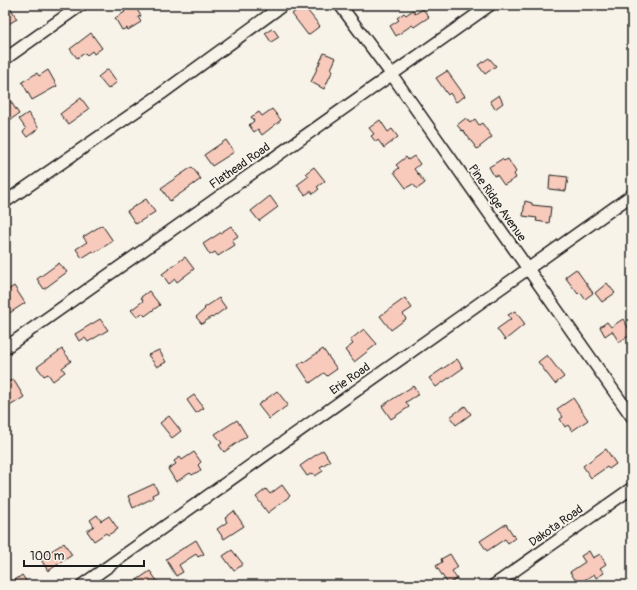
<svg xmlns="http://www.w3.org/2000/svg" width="637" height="590" viewBox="0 0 637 590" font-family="Pangolin,sans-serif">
	<rect width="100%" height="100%" fill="#f7f3e8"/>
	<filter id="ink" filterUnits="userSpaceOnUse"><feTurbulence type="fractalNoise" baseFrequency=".025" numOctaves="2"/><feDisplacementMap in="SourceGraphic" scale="8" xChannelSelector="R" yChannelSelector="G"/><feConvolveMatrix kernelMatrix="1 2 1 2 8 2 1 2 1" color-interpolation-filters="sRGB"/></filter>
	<g filter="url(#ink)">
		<path fill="#f8cabb" stroke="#1c1c1c" d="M9,5L17,19L5,26V7Z
			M131,5H134L141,16L138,17L141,22L128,30L127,28L122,30L115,18L125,12L123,9Z
			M303,5L320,26L308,35L292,14Z
			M423,9L429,17L414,27L412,25L396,36L390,26L399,20L397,18L404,13L406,15L413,10L415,14Z
			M272,29L273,30H274L279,37L271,42L265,33Z
			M91,33L102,48L94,54L92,51L87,55L85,53L77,58L70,49Z
			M324,53L336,58L331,69L333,70L324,89L311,82Z
			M489,58L496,66L485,74L478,65Z
			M108,69L117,82L108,89L98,77Z
			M48,70L57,86L32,100L22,82L37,73L39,76Z
			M447,71L465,96L456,102L450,93L448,95L436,78Z
			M5,93L19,114L5,123Z
			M499,95L503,103L495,109L490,101Z
			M81,98L89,109L68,124L60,114Z
			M272,109L281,120L262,135L258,129L254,132L249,125L254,121L251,117L259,112L262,116Z
			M28,113L39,128L27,137L23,132L26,129L19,119Z
			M466,118L470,123L475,119L479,125L482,123L492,137L477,149L463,130L462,131L457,125Z
			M380,120L388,132L392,129L398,137L384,148L378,140L376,142L371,136L374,134L369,128Z
			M226,140L234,152L212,166L204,155Z
			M414,156L420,164L414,169L425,183L417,189L413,184L406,188L394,172L399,168L396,165L406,157L408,160Z
			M502,159L504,161L508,159L516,172L514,174L516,178L504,185L497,175L494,176L489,167Z
			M192,167L201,179L170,201L161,188Z
			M314,167L325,181L317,187L319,189L313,194L311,191L305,195L297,185L309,176L306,173Z
			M550,175L568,177L566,191L549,189Z
			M270,196L278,207L259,221L251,211Z
			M146,199L155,212L136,224L127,211Z
			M525,201L532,203V205L551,207L549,223L536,221L537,218L523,216Z
			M102,225L113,241L94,253L93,251L82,258L76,249L87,242L83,237Z
			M231,226L238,236L232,240L235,245L218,256L215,252L210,255L203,244Z
			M185,257L194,269L177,282L175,279L169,284L162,274Z
			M59,263L67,272L44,289L37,279Z
			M576,269L593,293L585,299L580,292L578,294L565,277Z
			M607,283L615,293L602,302L595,293Z
			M14,286L25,303L5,316V292Z
			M149,291L160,305L145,316L142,313L137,317L131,310L143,301L141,297Z
			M219,298L226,308L212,318L211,317L202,324L196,317L205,309L204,308Z
			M405,298L412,308L403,314L406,319L391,330L380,316Z
			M515,311L525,324L505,340L497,329L511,319L508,315Z
			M100,319L108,330L88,342L85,338L79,341L75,334Z
			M623,319L632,334L619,342L612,331L605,336L600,327L607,322L611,327Z
			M364,329L377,344L354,362L345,350L353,344L350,340Z
			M62,349L71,361L62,368L65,372L53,381L48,374L44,376L37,367Z
			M323,349L337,369L327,376L324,373L310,383L298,365L304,361V362Z
			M159,350L166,362L157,367L148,355Z
			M547,355L564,377L555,384L538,362Z
			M457,359L463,368L436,387L429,378Z
			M13,379L24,397L5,409V384Z
			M413,386L419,394L406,402L409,407L391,419L382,406Z
			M277,391L288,405L269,419L258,405Z
			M194,395L204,408L196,413L187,400Z
			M573,398L588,420L572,431L568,425L565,427L560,419L563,417L557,409Z
			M465,406L471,414L456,425L450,417Z
			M169,416L181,431L172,438L160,423Z
			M237,420L247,436L224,452L219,445L222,443L215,434Z
			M606,449L616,464L609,469L607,467L591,478L583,466Z
			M323,450L330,461L320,467L323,471L315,476L313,473L307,476L300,466Z
			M194,452L201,462L198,465L201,470L192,475L190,473L176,482L168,469L176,464L174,461L180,457L182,460Z
			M154,484L158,492L152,495L153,498L133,508L128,496Z
			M282,485L290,496L268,513L256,497L266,489L270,494Z
			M234,511L244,526L224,539L217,529L227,522L225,518Z
			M97,515L101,521L109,516L118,529L108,535L106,533L94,541L87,531L94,526L90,520Z
			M506,524L515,538L508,543L505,539L487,551L480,541Z
			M196,540L204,554L198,557L196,554L179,565L183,572L176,576L166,559Z
			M64,543L72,555L48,571L40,558Z
			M232,550L243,564L234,571L223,556Z
			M589,551L593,558L600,554L606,564L600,568L604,573L596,578L594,574L578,584L570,572L585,562L581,556Z
			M450,554L458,567L452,571L457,579L448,584L436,566L442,562L441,559Z
			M150,571L160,585H140L137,580Z
			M22,575L29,585H8Z"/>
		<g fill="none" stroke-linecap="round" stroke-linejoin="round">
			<g stroke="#1c1c1c" stroke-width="14">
				<path id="minor" d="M340,5L392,75L632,417
					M5,59L81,5
					M5,202L161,94L283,5
					M5,348L490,5
					M82,585L632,195
					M494,585L632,488"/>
			</g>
			<use href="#minor" stroke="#f7f3e8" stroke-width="11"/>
		</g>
	</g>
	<g text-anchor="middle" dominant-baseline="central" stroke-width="4" stroke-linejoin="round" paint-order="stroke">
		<g font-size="12" fill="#1c1c1c" stroke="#f7f3e8">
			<text transform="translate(240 166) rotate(-35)">Flathead Road</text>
			<text transform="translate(497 203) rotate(55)">Pine Ridge Avenue</text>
			<text transform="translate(350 379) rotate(-35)">Erie Road</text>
			<text transform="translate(556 526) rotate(-35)">Dakota Road</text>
		</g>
	</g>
	<rect width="637" height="590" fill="none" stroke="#f7f3e8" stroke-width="20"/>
	<rect x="10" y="10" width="617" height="570" fill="none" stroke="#1c1c1c" stroke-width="1.5" filter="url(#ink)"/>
	<path d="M24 560v6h120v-6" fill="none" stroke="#1c1c1c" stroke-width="2"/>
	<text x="30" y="560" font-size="12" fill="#1c1c1c" stroke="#f7f3e8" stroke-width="3" paint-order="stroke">100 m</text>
</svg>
